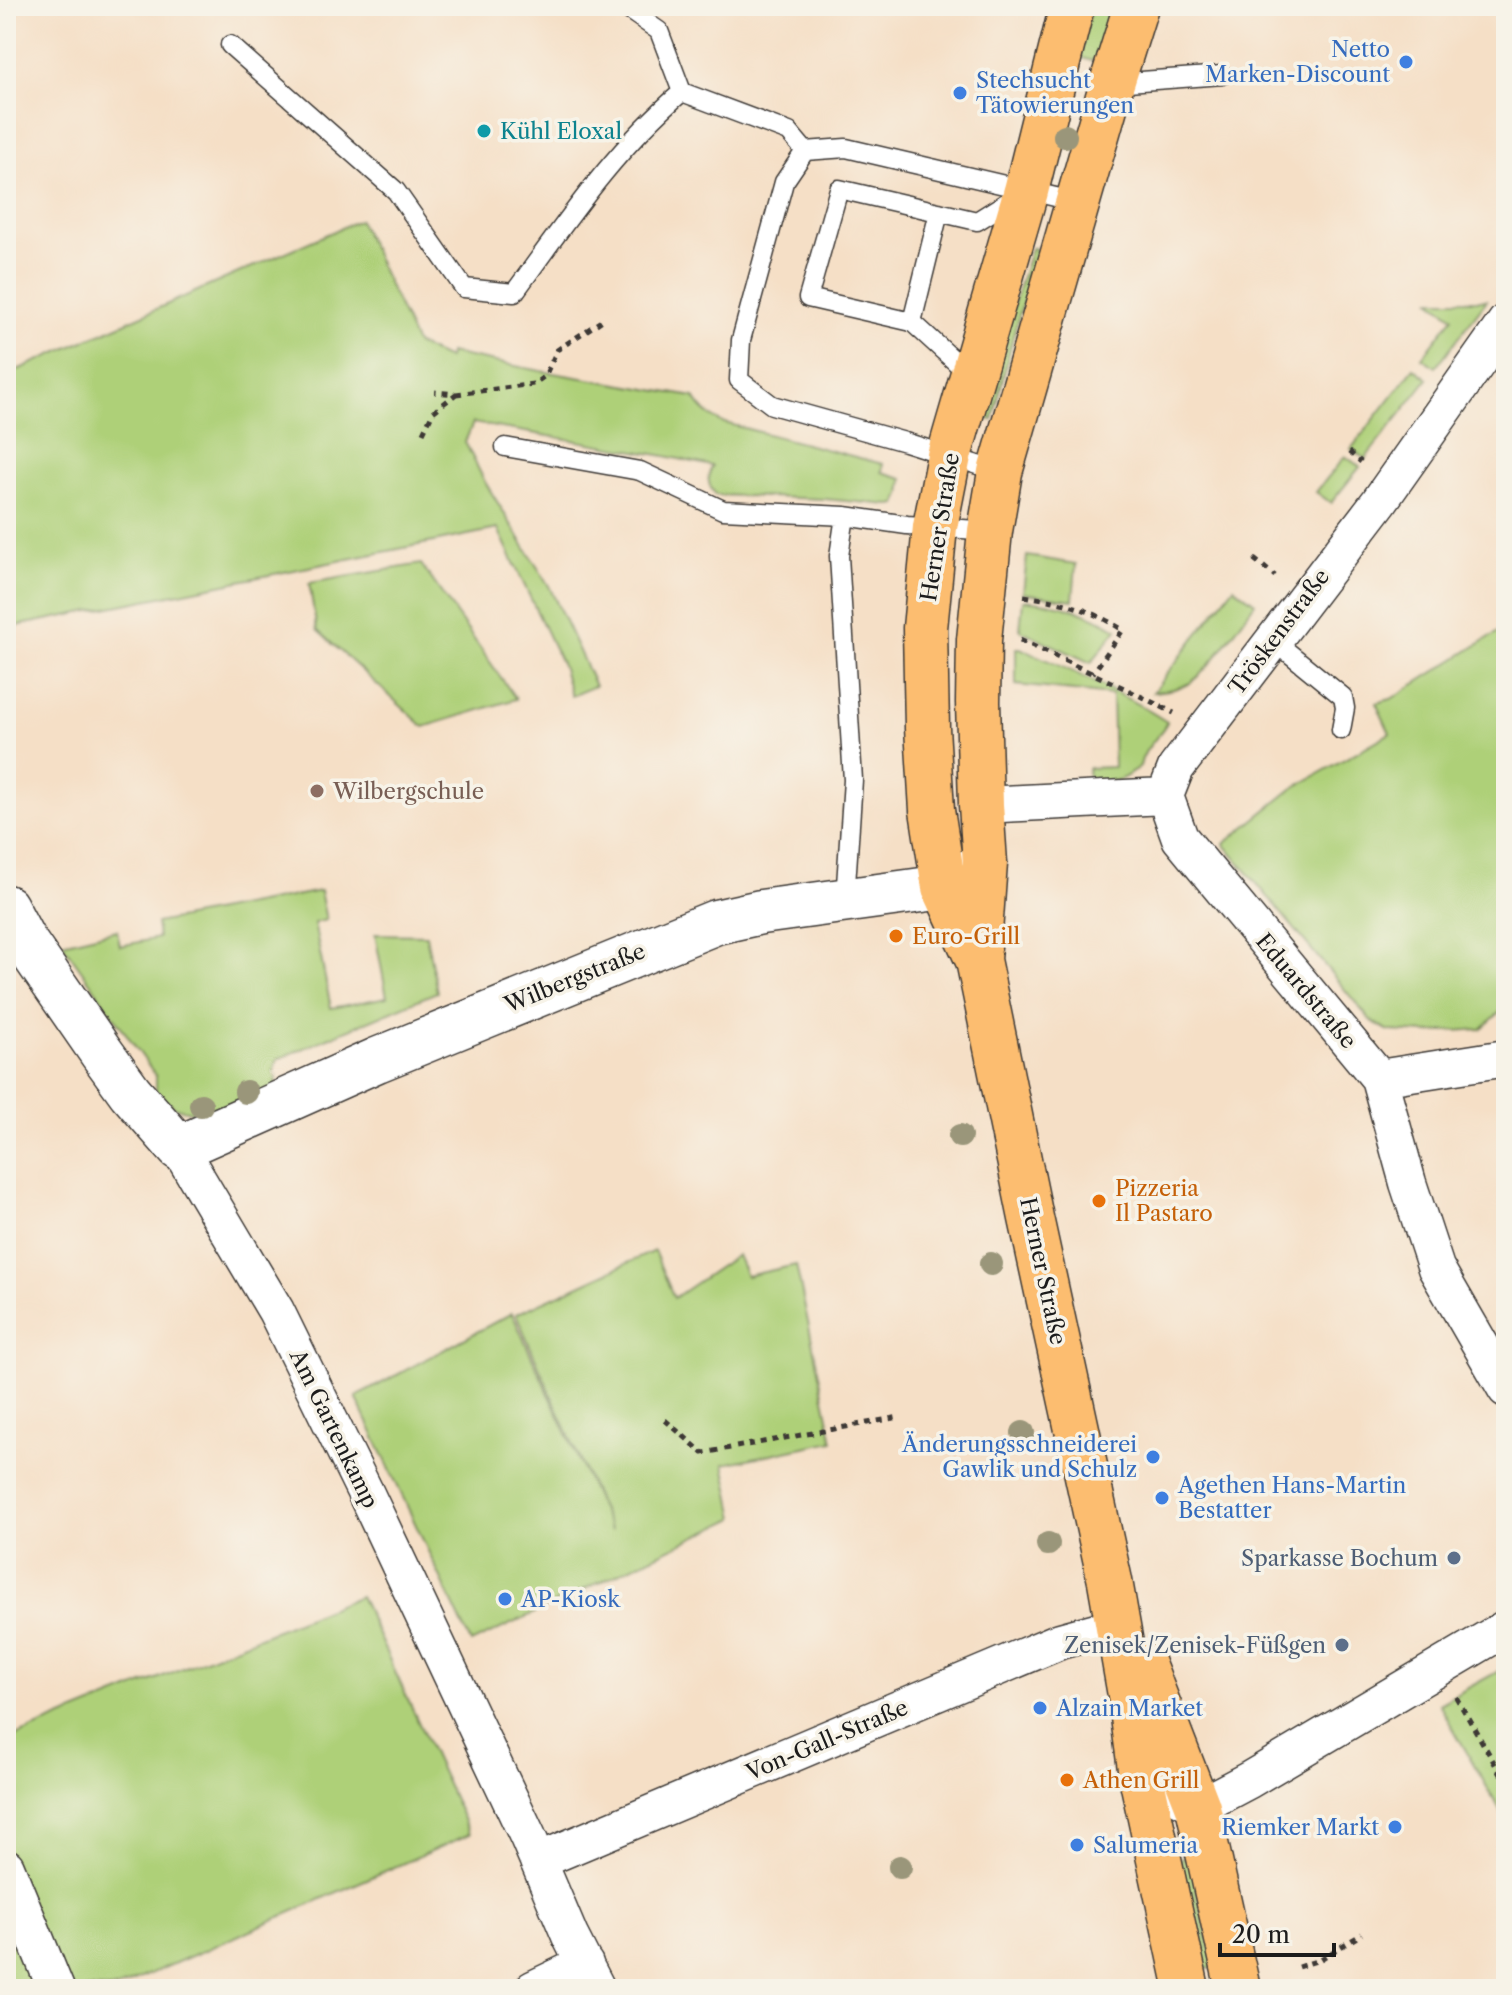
<svg xmlns="http://www.w3.org/2000/svg" width="1512" height="1995" viewBox="0 0 1512 1995" font-family="'Libre Caslon Text',serif">
	<rect width="100%" height="100%" fill="#f7f3e8"/>
	<filter id="ink" filterUnits="userSpaceOnUse"><feTurbulence type="fractalNoise" baseFrequency=".0125" numOctaves="2"/><feDisplacementMap in="SourceGraphic" scale="16" xChannelSelector="R" yChannelSelector="G"/><feConvolveMatrix kernelMatrix="1 2 1 2 8 2 1 2 1" color-interpolation-filters="sRGB"/></filter>
	<filter id="wash" filterUnits="userSpaceOnUse"><feTurbulence type="fractalNoise" baseFrequency=".006" numOctaves="4" result="noise"/><feDisplacementMap in="SourceGraphic" scale="32" xChannelSelector="R" yChannelSelector="G"/><feGaussianBlur stdDeviation="1.8" result="paint"/><feColorMatrix in="noise" values="0 0 0 0 0 0 0 0 0 0 0 0 0 0 0 0 0 1.4 0 .05"/><feComposite in="paint" operator="in"/></filter>
	<g filter="url(#wash)">
		<rect width="100%" height="100%" fill="#f5dfc6"/>
		<path fill="#aed078" stroke="#65764a" stroke-width="2" d="M1092,6H1113L1097,58L1092,61L1082,58L1079,53Z
			M359,220L416,344L448,359L449,353L541,371L694,397C701,410 709,415 721,422L883,464L882,472L903,478L901,495L897,504L890,505L824,499L716,495C707,485 707,477 712,466L665,456L473,423L465,442L485,482L549,586L595,686L571,696L562,665L498,529L6,628V375Z
			M1031,248H1035L1037,253L1013,336L993,420L979,417Z
			M1431,300H1487L1436,367L1422,358L1453,317Z
			M1414,368L1428,379L1365,459L1351,449Z
			M1345,456L1360,467L1331,503L1316,492Z
			M1027,556L1076,564L1073,600L1023,593Z
			M421,564L516,699L424,727L317,630L309,583Z
			M1234,587L1255,603C1240,623 1209,671 1190,683C1179,689 1166,691 1153,692Z
			M1023,600C1059,603 1086,610 1117,629L1091,663L1020,630Z
			M1506,627V1007L1481,1029L1427,1033L1389,1031L1370,1020L1224,844L1292,789L1390,733L1376,703L1391,699Z
			M1016,648H1020C1071,671 1121,692 1167,722C1159,738 1143,748 1140,766C1121,783 1113,782 1089,784L1088,768L1114,767L1112,695L1016,685Z
			M320,891L326,920L314,923L331,1008L387,997L375,934L426,935L437,992L278,1059L274,1070L277,1087L217,1112H195L176,1108L156,1095V1076L62,943L117,930L120,946L158,938L156,923Z
			M654,1251L674,1298L737,1255L746,1276L796,1265L833,1441L724,1464L735,1518L471,1643L356,1397L512,1313L611,1531L516,1314Z
			M360,1596L470,1834L116,1989H6V1740Z
			M1506,1667V1820L1439,1704Z
			M1182,1857L1190,1859L1214,1967L1201,1971L1180,1858Z"/>
	</g>
	<g filter="url(#ink)">
		<g fill="none" stroke-linecap="round" stroke-linejoin="round">
			<g stroke="#3d3936" stroke-width="21">
				<path id="service" d="M623,6L659,31L682,92
					M230,45L396,191L464,288L514,293C566,222 615,149 682,92L789,132L805,151
					M1114,83L1223,75
					M912,322L939,212
					M970,375L912,322L808,298L839,189L977,221L1017,196
					M505,447L640,471L723,510L845,516L907,525L990,531
					M1000,472L905,442L772,405L739,380L741,340L784,182L805,151L846,148L1077,202
					M845,516L839,556L853,780L845,900
					M1273,640L1343,697L1345,708L1341,730"/>
			</g>
			<g stroke="#3d3936" stroke-width="39">
				<path id="minor" d="M1165,796L1180,838L1379,1078L1408,1183L1436,1268L1506,1389
					M1165,796L1176,768L1379,502L1506,322
					M981,805L1165,796
					M1379,1078L1506,1058
					M179,1148L276,1311L366,1494L528,1837L570,1936L597,1989
					M1175,1795L1198,1807L1249,1780L1506,1628
					M538,1861L1060,1641L1118,1625
					M6,1867L56,1989
					M533,1989L585,1964"/>
			</g>
			<g stroke="#3d3936" stroke-width="47">
				<path id="tertiary" d="M6,907L23,939L101,1052L130,1092L179,1148L377,1060L716,922L761,912L944,887L976,868"/>
			</g>
			<g stroke="#3d3936" stroke-width="47">
				<path id="primary" d="M1136,6L1112,83L1000,472L990,531L979,640L978,702L981,805L985,863L978,960L1031,1218L1110,1581L1130,1695L1141,1776L1187,1989
					M977,958L944,887L932,810L927,728L925,628L935,527L949,456L1026,191L1072,6
					M1143,1665L1198,1807L1238,1989"/>
			</g>
			<path stroke="#3d3936" stroke-width="5" stroke-dasharray="6 6" stroke-linecap="butt" d="M456,394L534,384L545,376L557,350L604,319
				M423,433L433,412L456,394L435,392
				M1349,452L1361,462
				M1254,559L1275,576
				M1024,596C1065,602 1088,608 1123,630L1093,673
				M1020,640L1126,689L1174,713
				M665,1420L703,1453L900,1417
				M1456,1697L1506,1783
				M1298,1967L1319,1960L1362,1934"/>
			<use href="#service" stroke="#fff" stroke-width="18"/>
			<use href="#minor" stroke="#fff" stroke-width="36"/>
			<use href="#tertiary" stroke="#fff" stroke-width="44"/>
			<use href="#primary" stroke="#fcbd6f" stroke-width="44"/>
		</g>
		<g fill="#9a967a">
			<circle cx="1065" cy="136" r="12"/>
			<circle cx="246" cy="1092" r="12"/>
			<circle cx="201" cy="1105" r="12"/>
			<circle cx="960" cy="1136" r="12"/>
			<circle cx="991" cy="1264" r="12"/>
			<circle cx="1023" cy="1433" r="12"/>
			<circle cx="1048" cy="1544" r="12"/>
			<circle cx="900" cy="1867" r="12"/>
		</g>
	</g>
	<g fill="#3f7fe0" stroke="#f7f3e8" stroke-width="3">
		<circle cx="1406" cy="62" r="8"/>
		<circle cx="960" cy="93" r="8"/>
		<circle cx="1153" cy="1457" r="8"/>
		<circle cx="1162" cy="1498" r="8"/>
		<circle cx="505" cy="1599" r="8"/>
		<circle cx="1040" cy="1708" r="8"/>
		<circle cx="1395" cy="1827" r="8"/>
		<circle cx="1077" cy="1845" r="8"/>
	</g>
	<circle fill="#0f9aa8" stroke="#f7f3e8" stroke-width="3" cx="484" cy="131" r="8"/>
	<circle fill="#8d6e63" stroke="#f7f3e8" stroke-width="3" cx="317" cy="791" r="8"/>
	<g fill="#e8710a" stroke="#f7f3e8" stroke-width="3">
		<circle cx="896" cy="936" r="8"/>
		<circle cx="1099" cy="1201" r="8"/>
		<circle cx="1067" cy="1780" r="8"/>
	</g>
	<g fill="#5c6f8a" stroke="#f7f3e8" stroke-width="3">
		<circle cx="1454" cy="1558" r="8"/>
		<circle cx="1342" cy="1645" r="8"/>
	</g>
	<g text-anchor="middle" dominant-baseline="central" stroke-width="7" stroke-linejoin="round" paint-order="stroke">
		<g font-size="22" fill="#366cbe" stroke="#f7f3e8" text-anchor="start">
			<text x="1390" y="49" text-anchor="end">Netto<tspan x="1390" dy="25">Marken-Discount</tspan></text>
			<text x="976" y="80">Stechsucht<tspan x="976" dy="25">Tätowierungen</tspan></text>
			<text x="1137" y="1444" text-anchor="end">Änderungsschneiderei<tspan x="1137" dy="25">Gawlik und Schulz</tspan></text>
			<text x="1178" y="1485">Agethen Hans-Martin<tspan x="1178" dy="25">Bestatter</tspan></text>
			<text x="521" y="1599">AP-Kiosk</text>
			<text x="1056" y="1708">Alzain Market</text>
			<text x="1379" y="1827" text-anchor="end">Riemker Markt</text>
			<text x="1093" y="1845">Salumeria</text>
		</g>
		<g font-size="22" fill="#0d838f" stroke="#f7f3e8" text-anchor="start">
			<text x="500" y="131">Kühl Eloxal</text>
		</g>
		<g font-size="22" fill="#1c1c1c" stroke="#f7f3e8">
			<text transform="translate(940 527) rotate(-81)">Herner Straße</text>
			<text transform="translate(1279 632) rotate(-53)">Tröskenstraße</text>
			<text transform="translate(575 978) rotate(-22)">Wilbergstraße</text>
			<text transform="translate(1306 991) rotate(50)">Eduardstraße</text>
			<text transform="translate(1043 1271) rotate(78)">Herner Straße</text>
			<text transform="translate(334 1429) rotate(64)">Am Gartenkamp</text>
			<text transform="translate(827 1740) rotate(-23)">Von-Gall-Straße</text>
		</g>
		<g font-size="22" fill="#785e54" stroke="#f7f3e8" text-anchor="start">
			<text x="333" y="791">Wilbergschule</text>
		</g>
		<g font-size="22" fill="#c56008" stroke="#f7f3e8" text-anchor="start">
			<text x="912" y="936">Euro-Grill</text>
			<text x="1115" y="1188">Pizzeria<tspan x="1115" dy="25">Il Pastaro</tspan></text>
			<text x="1083" y="1780">Athen Grill</text>
		</g>
		<g font-size="22" fill="#4e5e75" stroke="#f7f3e8" text-anchor="end">
			<text x="1438" y="1558">Sparkasse Bochum</text>
			<text x="1326" y="1645">Zenisek/Zenisek-Füßgen</text>
		</g>
	</g>
	<rect width="1512" height="1995" fill="none" stroke="#f7f3e8" stroke-width="32"/>
	<path d="M1220 1943v12h114v-12" fill="none" stroke="#1c1c1c" stroke-width="4"/>
	<text x="1232" y="1943" font-size="24" fill="#1c1c1c" stroke="#f7f3e8" stroke-width="6" paint-order="stroke">20 m</text>
</svg>
